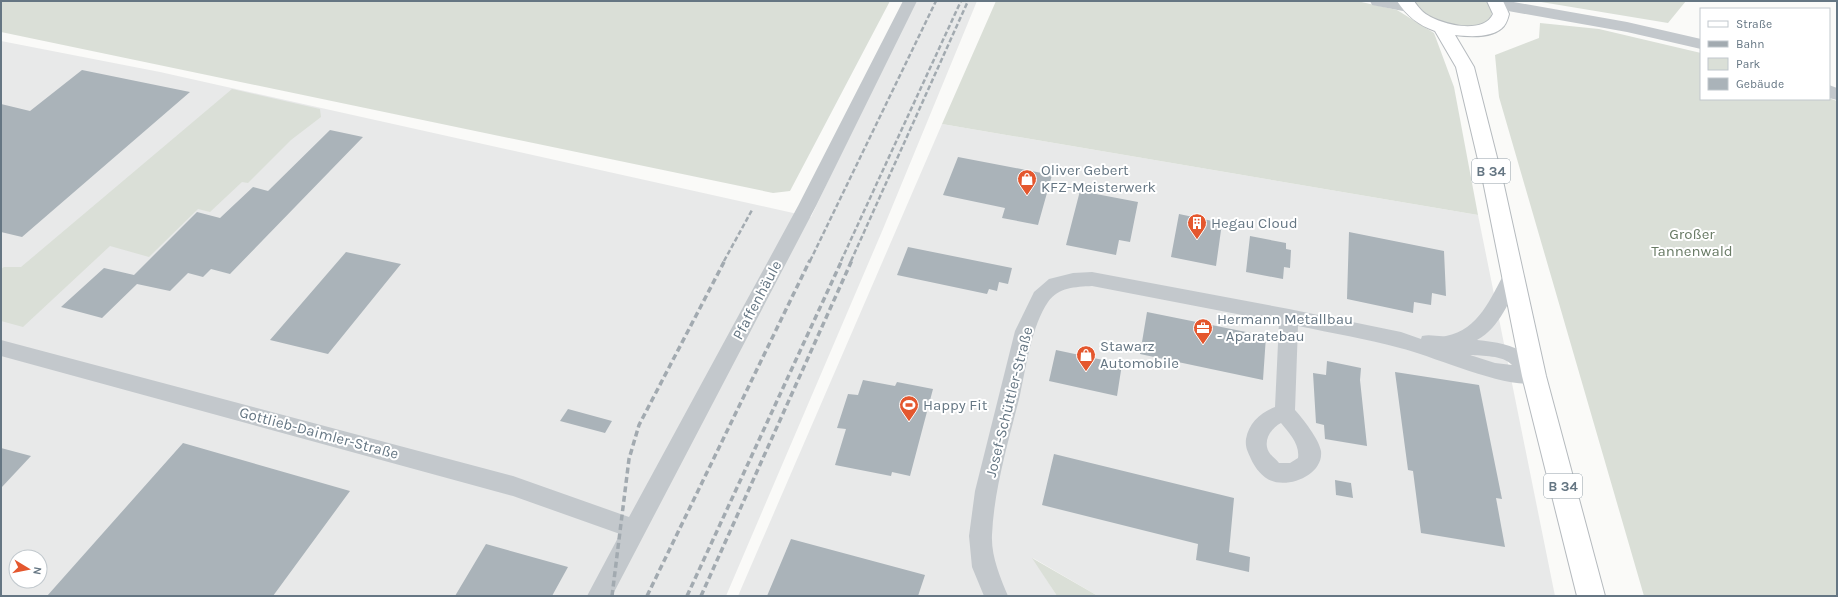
<svg xmlns="http://www.w3.org/2000/svg" width="1838" height="597" viewBox="0 0 1838 597" font-family="Karla,sans-serif">
	<rect width="100%" height="100%" fill="#fafaf8"/>
	<path fill="#e8e9e9" fill-rule="evenodd" d="M913,1H977L883,229L726,596H1V41L160,72L811,217ZM16,557H40V581H16Z
		M942,124L1478,215L1555,596H1098L1033,558L1057,596H738Z"/>
	<path fill="#dadfd7" d="M1,1H890L790,191L773,193L1,32Z
		M996,1H1357L1397,10L1434,33L1454,87L1478,215L942,124Z
		M1407,1H1488C1505,30 1458,31 1440,25C1430,21 1416,8 1407,1Z
		M1535,1H1686L1668,23Z
		M1540,23L1599,29L1701,53V99H1829V98L1837,101V596H1644L1499,97L1495,55L1539,38Z
		M232,89L320,109L321,117L291,140L248,183L242,182L210,212L198,209L149,257L110,246L23,327L1,321V269L4,267H21Z
		M1032,558L1098,596H1057Z"/>
	<path fill="#aab3b9" d="M82,70L190,92L22,237L1,232V104L30,111Z
		M330,130L363,137L230,274L211,269L203,277L188,273L170,291L137,284L102,318L61,307L104,268L134,275L197,212L220,218L253,187L268,191Z
		M958,157L1052,175L1038,225L1002,218L1005,208L943,195Z
		M1082,183L1098,186L1096,194L1138,202L1130,242L1119,240L1116,255L1066,245Z
		M1179,214L1222,223L1216,266L1171,257Z
		M1349,232L1444,251L1446,296L1432,293L1431,305L1414,302L1413,313L1347,299Z
		M1250,236L1286,243V249L1291,250L1290,268L1284,267L1283,279L1246,272Z
		M908,247L1012,268L1008,284L999,282L997,291L989,289L987,294L897,275Z
		M346,252L401,264L328,354L270,340Z
		M1147,312L1266,336L1263,380L1140,354Z
		M1056,350L1122,364L1117,396L1049,381Z
		M1327,361L1361,368L1360,380L1367,446L1325,439L1324,425L1316,423L1313,373L1326,375Z
		M1395,372L1479,385L1502,499L1496,498L1505,547L1421,533L1413,471L1408,470Z
		M863,380L895,386L897,382L933,389L910,476L892,472L891,476L835,465L846,429L837,428L848,394L858,395Z
		M568,409L612,421L605,433L560,421Z
		M183,443L350,491L273,596H47Z
		M1,448L31,456L1,488Z
		M1054,454L1234,498L1229,552L1250,557L1249,572L1196,560L1198,544L1042,505Z
		M1335,480L1351,483L1353,498L1336,495Z
		M791,539L925,575L918,596H767Z
		M486,544L568,567L552,596H455Z"/>
	<g fill="none" stroke-linecap="round" stroke-linejoin="round">
		<g stroke="#b5babe" stroke-width="2">
			<path id="primary" d="M1397,1H1414C1416,4 1419,8 1422,11C1436,24 1483,36 1493,14L1487,1H1503L1509,14C1508,18 1507,22 1504,26C1494,38 1470,37 1455,35L1474,67L1503,181L1546,376L1605,596H1577L1522,376L1483,181L1456,67L1435,31C1418,25 1407,16 1397,1Z"/>
		</g>
		<path fill="#c3c8cc" fill-rule="evenodd" d="M903,1H917L816,206L612,596H587L620,534L513,496L1,356V340L513,476L629,517L798,206Z
			M1512,270L1519,272L1521,277C1510,299 1500,328 1477,340C1506,343 1530,348 1544,376L1541,382C1510,392 1434,356 1400,348C1367,339 1332,333 1298,326L1295,410C1303,419 1319,439 1321,451C1324,476 1284,491 1266,478C1260,474 1254,466 1251,459C1248,452 1245,448 1246,439C1249,423 1260,413 1275,407L1279,322L1092,286C1075,287 1059,287 1048,302C1032,325 1026,367 1020,395C1009,440 994,488 992,535C991,556 1000,577 1008,596H984L972,567L969,536L975,491L1015,331L1034,292L1049,279L1073,273L1092,272L1289,309L1401,332L1421,339L1422,336C1431,334 1438,337 1446,336C1479,330 1491,297 1505,272ZM1470,355C1482,356 1503,355 1512,365L1495,363ZM1281,423C1289,433 1300,444 1298,458L1290,463H1279C1275,458 1268,454 1267,447C1265,437 1273,427 1281,423Z"/>
		<path fill="#c3c8cc" fill-rule="evenodd" d="M1370,1H1403L1414,3L1416,7L1414,11L1408,12L1372,5Z
			M1491,1H1508L1627,22L1701,39V49L1627,32L1497,9L1491,8L1489,4Z
			M1829,85L1837,88V100L1829,98Z"/>
		<use href="#primary" fill="#fff" fill-rule="evenodd"/>
		<path stroke="#a2aab0" stroke-width="2.5" stroke-dasharray="5 2.5" stroke-linecap="butt" d="M724,261L752,210
			M810,261L936,1
			M841,261L961,1
			M851,261L968,1"/>
		<path stroke="#a2aab0" stroke-width="3.5" stroke-dasharray="6 3.5" stroke-linecap="butt" d="M612,596L629,459L639,425L725,260
			M647,596L810,260
			M687,596L842,260
			M701,596L852,260"/>
	</g>
	<defs>
		<g id="shop-pin" transform="scale(1)"><path d="M0 17L-7.5 6A9.5 9.5 0 1 1 7.5 6Z" fill="#e4572e" stroke="#fff"/><path d="M-5-2.5h2.3a2.7 3.5 0 0 1 5.4 0H5L5.5 6h-11ZM-1.5-2.5h3a1.5 2.3 0 0 0-3 0Z" fill="#fff"/></g>
		<g id="building-pin" transform="scale(1)"><path d="M0 17L-7.5 6A9.5 9.5 0 1 1 7.5 6Z" fill="#e4572e" stroke="#fff"/><path d="M-4-6H4V6H1V3H-1V6H-4ZM-2.5-4.3h1.7v1.8h-1.7ZM.8-4.3h1.7v1.8H.8ZM-2.5-1h1.7V.8h-1.7ZM.8-1h1.7V.8H.8Z" fill="#fff"/></g>
		<g id="office-pin" transform="scale(1)"><path d="M0 17L-7.5 6A9.5 9.5 0 1 1 7.5 6Z" fill="#e4572e" stroke="#fff"/><path d="M-6-3h4V-5.5h4V-3h4V5H-6ZM-1-4.5V-3h2v-1.5ZM-6 0V1H6V0Z" fill="#fff"/></g>
		<g id="stadium-pin" transform="scale(1)"><path d="M0 17L-7.5 6A9.5 9.5 0 1 1 7.5 6Z" fill="#e4572e" stroke="#fff"/><path d="M0-5a6.5 5 0 1 0 0 10a6.5 5 0 1 0 0-10ZM-3.5-1.8h7v3.6h-7Z" fill="#fff"/></g>
	</defs>
	<g fill-rule="evenodd">
		<use href="#shop-pin" x="1027" y="179"/>
		<use href="#building-pin" x="1197" y="223"/>
		<use href="#office-pin" x="1203" y="328"/>
		<use href="#shop-pin" x="1086" y="355"/>
		<use href="#stadium-pin" x="909" y="405"/>
	</g>
	<g text-anchor="middle" dominant-baseline="central" stroke-width="4" stroke-linejoin="round" paint-order="stroke">
		<g fill="#fff" stroke="#939fa8" stroke-width="1">
			<rect x="1472" y="159" width="38" height="24" rx="3"/>
			<rect x="1544" y="474" width="38" height="24" rx="3"/>
		</g>
		<g font-size="14" font-weight="bold" fill="#657683">
			<text x="1491" y="171">B 34</text>
			<text x="1563" y="486">B 34</text>
		</g>
		<g font-size="15" fill="#657683" stroke="#fff" text-anchor="start">
			<text x="1041" y="170">Oliver Gebert<tspan x="1041" dy="17">KFZ-Meisterwerk</tspan></text>
			<text x="1211" y="223">Hegau Cloud</text>
			<text x="1217" y="319">Hermann Metallbau<tspan x="1217" dy="17">- Aparatebau</tspan></text>
			<text x="1100" y="346">Stawarz<tspan x="1100" dy="17">Automobile</tspan></text>
			<text x="923" y="405">Happy Fit</text>
		</g>
		<g font-size="15" fill="#687a64" stroke="#fff">
			<text x="1692" y="234">Großer<tspan x="1692" dy="17">Tannenwald</tspan></text>
		</g>
		<g font-size="15" fill="#657683" stroke="#fff">
			<text transform="translate(757 300) rotate(-62)">Pfaffenhäule</text>
			<text transform="translate(1009 402) rotate(-76)">Josef-Schüttler-Straße</text>
			<text transform="translate(319 433) rotate(15)">Gottlieb-Daimler-Straße</text>
		</g>
	</g>
	<rect width="1838" height="597" fill="none" stroke="#657683" stroke-width="4"/>
	<rect x="1700" y="8" width="130" height="92" fill="#ffffff" stroke="#c1c8cd"/>
	<rect x="1708" y="21" width="20" height="6" fill="#ffffff" stroke="#c1c8cd"/>
	<text x="1736" y="28" font-size="12" fill="#657683">Straße</text>
	<rect x="1708" y="41" width="20" height="6" fill="#a2aab0" stroke="#c1c8cd"/>
	<text x="1736" y="48" font-size="12" fill="#657683">Bahn</text>
	<rect x="1708" y="58" width="20" height="12" fill="#dadfd7" stroke="#c1c8cd"/>
	<text x="1736" y="68" font-size="12" fill="#657683">Park</text>
	<rect x="1708" y="78" width="20" height="12" fill="#aab3b9" stroke="#c1c8cd"/>
	<text x="1736" y="88" font-size="12" fill="#657683">Gebäude</text>
	<g transform="translate(28 569) rotate(100)"><circle r="19" fill="#ffffff" stroke="#c1c8cd"/>
	<path d="M0-3L7 15L0 10L-7 15Z" fill="#e4572e"/>
	<text y="-6" font-size="11" font-weight="bold" text-anchor="middle" fill="#657683">N</text>
	</g>
</svg>
